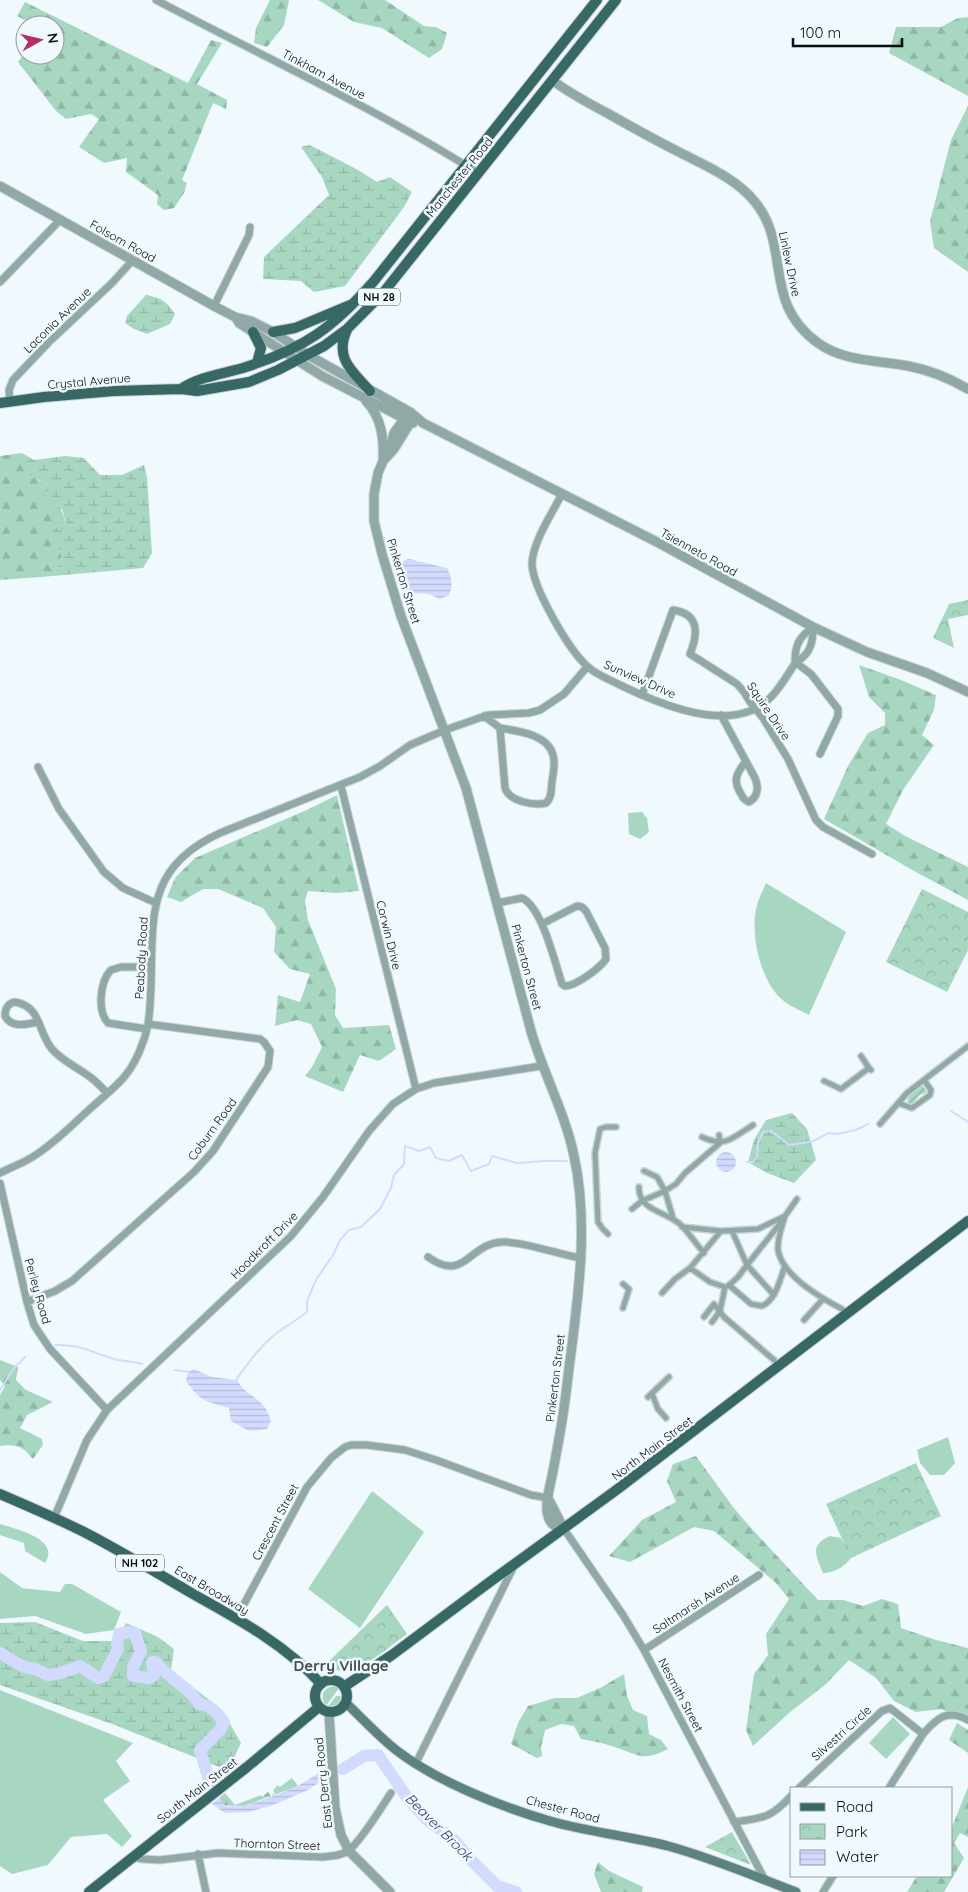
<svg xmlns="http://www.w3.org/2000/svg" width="968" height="1892" viewBox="0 0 968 1892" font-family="Quicksand,sans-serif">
	<defs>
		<pattern id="forest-firs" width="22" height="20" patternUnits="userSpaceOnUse" patternTransform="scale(1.25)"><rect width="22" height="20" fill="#a8d7c1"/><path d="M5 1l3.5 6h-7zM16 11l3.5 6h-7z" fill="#8fb7a5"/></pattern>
		<pattern id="wetland-marsh" width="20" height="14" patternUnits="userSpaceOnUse" patternTransform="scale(1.25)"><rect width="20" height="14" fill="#a8d7c1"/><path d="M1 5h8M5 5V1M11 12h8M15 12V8" fill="none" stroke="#8fb7a5"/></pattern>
		<pattern id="park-crowns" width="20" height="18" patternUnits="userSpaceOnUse" patternTransform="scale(1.25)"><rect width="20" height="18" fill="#a8d7c1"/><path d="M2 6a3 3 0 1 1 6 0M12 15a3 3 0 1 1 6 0" fill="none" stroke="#8fb7a5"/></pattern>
		<pattern id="garden-furrows" width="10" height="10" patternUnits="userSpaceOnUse" patternTransform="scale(1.25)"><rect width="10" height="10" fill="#a8d7c1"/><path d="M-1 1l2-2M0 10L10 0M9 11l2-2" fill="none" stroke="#8fb7a5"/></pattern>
		<pattern id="water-rules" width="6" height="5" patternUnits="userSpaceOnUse" patternTransform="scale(1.25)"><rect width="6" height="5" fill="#d2dafe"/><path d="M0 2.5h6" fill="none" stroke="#b3bad8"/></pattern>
	</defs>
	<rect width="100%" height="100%" fill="#f0f9fd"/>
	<path fill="#a8d7c1" d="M642,812L647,818L649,832L640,839L629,834L628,813Z
		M766,883L846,932L809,1015C801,1011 792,1007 785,1002C761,985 749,933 757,905C759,898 763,890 766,883Z
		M948,1437L955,1463L944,1475H930L920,1463L917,1450Z
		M372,1491L424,1532L360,1628L308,1589Z
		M0,1524C16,1529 61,1539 45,1563L25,1551L24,1543L0,1535Z
		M830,1536L841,1538L852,1557C845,1566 835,1573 823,1573C816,1556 809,1545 830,1536Z
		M0,1572L22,1588L60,1592L65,1584H72L121,1612L114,1630L86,1634L35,1616L0,1619Z
		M335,1686L339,1688L326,1706C319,1696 323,1687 335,1686Z
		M0,1690L133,1743L116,1761L130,1781L103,1800L132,1836L122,1847L107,1834L71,1837L48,1865L12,1874L0,1866Z
		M336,1696H343C342,1705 335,1709 327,1708Z
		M893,1717L910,1734L886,1759L869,1743Z"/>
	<path fill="url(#forest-firs)" d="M270,0H289L284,25L267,47L254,43L256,28Z
		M318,0H385L424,26L436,27L447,33L442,49L429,58L382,28L354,22Z
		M25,2L188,83L211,40L222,43L197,84L227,100L226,109L213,103L182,180L187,183L184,193L174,208L164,210L157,204L158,195L126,172L127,158L104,163L79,147L99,119L91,114L66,119L56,111L18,62L25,52V55H55V25H34L17,16Z
		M968,17V96L889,53L896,27H941L958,18Z
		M968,106V272L934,248L930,221L951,140Z
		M22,453L23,469L36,479L53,487L66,523L54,528L56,544L62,556L53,576L0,580V456Z
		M859,665L901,680L936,695L934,710L922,735L934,745L903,790L886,824L907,837L968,867V900L914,871L824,819L848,766L868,733L885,725V713L869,697Z
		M337,795L359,891L336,893L308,891L305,901L308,920L336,989L335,1015L343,1028L389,1025L396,1049L379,1061L360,1055L343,1092L305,1076L312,1067L322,1047L311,1024L297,1020L275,1026L278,995L300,1002L310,974L290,969L274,952L276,927L263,908L218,889H203L181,902L167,897L175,878L195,858L309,809Z
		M0,1360L18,1367L16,1380L26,1390L53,1402L27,1415L20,1428L42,1439L43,1445L33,1459C22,1446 17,1444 0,1446V1395L5,1386L0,1380Z
		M696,1456L733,1507L751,1528L818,1600H843L863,1606L882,1599L898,1604L901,1628L936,1640L968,1648V1720L941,1709L916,1712L894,1701L876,1678L849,1660L826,1684L789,1713L753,1746L746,1730L754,1674L768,1655L766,1634L789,1599L775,1582L714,1531L694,1527L630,1562L609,1556L642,1520L676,1502L667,1481L673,1464Z
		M624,1674L627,1696L633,1710L647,1716L649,1734L661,1740L668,1749C640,1764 635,1752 608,1745C600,1742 590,1741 581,1739L574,1726L561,1724L545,1730L541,1747L542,1756L537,1758L511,1744L518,1723L528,1706L555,1698H577L600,1688Z
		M957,1723L968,1730V1753L949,1740Z
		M292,1778L298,1786L244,1806L224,1805L219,1798L225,1793L235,1805L261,1795L262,1797L268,1792L271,1796L275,1793L273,1790L278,1785L280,1787Z
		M968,1787V1837L960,1833L954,1843L964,1858L944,1892H907L917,1876H952V1827Z
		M598,1862L609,1871L643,1887L642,1892H601L594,1874Z"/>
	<path fill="url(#wetland-marsh)" d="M310,145L358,170L377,182L390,177L412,192L404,207L345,286L314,292L301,281L263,279L264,257L329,195L322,177L301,147Z
		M146,295C162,298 166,301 175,314L170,324L147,334L134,329L125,323L127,316Z
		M22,453L34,460L65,456L84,458L100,475H122L144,465L147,477L152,553L143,568L53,576L62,556L56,544L49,538L54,528L66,523L62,509L45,502L44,493L53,487L36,479L22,469Z
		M792,1113L807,1129L816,1160L794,1183L767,1173L748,1162L754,1140L766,1120Z
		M35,1622L83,1641H117L126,1623L158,1637L174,1649L171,1670L222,1710L241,1743L233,1760L219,1767L115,1725L0,1685V1623Z"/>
	<path fill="url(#park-crowns)" d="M968,600V615L948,619L954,648L933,638L949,604Z
		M922,889L968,912V950L947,992L886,962Z
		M916,1463L941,1516L851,1558L826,1504Z
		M387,1605L407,1634C383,1651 355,1680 323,1667Z
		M732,1832L751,1865L705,1847Z"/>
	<path fill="url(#garden-furrows)" d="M922,1085L927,1092L920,1095L911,1105L908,1104C906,1095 916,1090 922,1085Z"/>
	<path fill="url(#water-rules)" d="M409,559L447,568C452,578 453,585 449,595L440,599L429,594L409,593L403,588L398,566L403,561Z
		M716 1162a10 10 0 1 1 20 0a10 10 0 1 1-20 0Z
		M194,1369L212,1377L237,1380C244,1393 251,1393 261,1403C266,1407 269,1415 271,1421L267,1429L249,1431L231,1421L229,1408C205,1401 201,1402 186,1381L188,1372Z
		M322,1771L324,1779L308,1790L273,1805L249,1812L225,1813L212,1804L219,1798L224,1805L244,1806L271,1797L298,1786Z"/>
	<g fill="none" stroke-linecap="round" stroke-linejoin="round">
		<path stroke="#d2dafe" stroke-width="2" d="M951,1111L968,1122
			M747,1162H753L757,1157L758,1143L763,1132L771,1131L789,1145L811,1142L829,1133L837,1134L856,1130L868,1124
			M55,1345C82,1344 94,1354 118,1360C126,1361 134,1362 142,1364
			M175,1370L189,1372
			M236,1380C247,1364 264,1341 281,1330C290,1324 298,1319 307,1312V1301L316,1280L333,1255L340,1240L349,1230L361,1227L380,1209L391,1188L394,1175L404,1164L405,1146L419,1151L430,1147L436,1158L449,1161L462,1155L471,1171L489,1164L492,1156L517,1163L544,1161H567
			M0,1390L14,1368L25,1357"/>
		<path stroke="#d2dafe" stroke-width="12" d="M0,1653L24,1667L35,1669L48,1675L61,1673L80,1666L98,1678L104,1676L118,1649L117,1644L119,1634L129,1632L135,1633L141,1651L133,1667V1676L150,1678L154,1675L152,1662H156C168,1679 188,1685 199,1704C211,1705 217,1713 224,1722L220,1730L200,1750L210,1783
			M343,1769L364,1756L378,1755L406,1796L427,1820L453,1839L471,1860L497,1886L516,1892"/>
		<g stroke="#cbd3d7" stroke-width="8">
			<path id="pedestrian" d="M861,1056L869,1068
				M824,1081L841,1089L869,1068L871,1070
				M898,1103L912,1108L930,1095L931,1090L924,1080
				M880,1124L907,1093L968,1046
				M702,1137C726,1148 732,1138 753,1125
				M639,1187C638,1211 668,1212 681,1225C689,1233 696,1244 704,1253
				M632,1209L642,1201L665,1191L657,1177L644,1171
				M785,1216C782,1227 777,1238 778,1250C782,1275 821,1298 842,1309
				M673,1218L665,1191L676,1184L685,1173L720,1143L719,1135
				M682,1227L721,1231
				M732,1231L747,1265L782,1221
				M608,1234L602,1228L598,1222L595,1153L600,1129L606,1127H616
				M690,1268L710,1282L725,1287L720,1311L712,1322
				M729,1285L751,1304L762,1306C776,1300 780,1279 785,1266
				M728,1286L738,1277L747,1265L774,1295
				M662,1293L675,1279L690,1268L721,1231L758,1229L785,1216L797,1199
				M623,1308L629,1289L623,1284
				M704,1317L714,1304L724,1317L774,1360
				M804,1320L823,1299
				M652,1394L658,1409L666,1418
				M648,1397L669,1377"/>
		</g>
		<g stroke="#cbd3d7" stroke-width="9">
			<path id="minor" d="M156,0C264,57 375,108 478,173
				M0,282L60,220
				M214,306L249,235L250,227
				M10,401L9,390L13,380L49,342L112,283L132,261
				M562,494C552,513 533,542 532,563C532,587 569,650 587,666C596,675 609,679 620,685C655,702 711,726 750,711C772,703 782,683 794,665C796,661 799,661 802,658C812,650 813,638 813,627
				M795,662L811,674L838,709V716L820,754
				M795,662C795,645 799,637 813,627
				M642,695L673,610C700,614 698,634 690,654L737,684L744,692L750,702L763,718L788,759L816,820L823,827L872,854
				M721,715L755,778C759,787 758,797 749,802C744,800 743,798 741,794C732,780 737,773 746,761
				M484,716L500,728L505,788C509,801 533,806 546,803C552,798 551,790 552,782C553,773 556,763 553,755C548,734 517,731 500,728
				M38,767L59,809L104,872L123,888L156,903
				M341,786L416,1089
				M497,903L522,898C542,907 555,963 562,984L565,986C576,986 600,968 606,959L605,948L586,911L582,907L577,906L542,924
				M38,1022C27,1024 12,1029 5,1016C5,1009 8,1003 15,1002C42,1007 37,1031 52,1049C62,1061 77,1067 90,1077C96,1081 101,1087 107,1093
				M147,1029L108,1023C97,1011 100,981 111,970L121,967H151
				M0,1173C11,1167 24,1163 34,1156C55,1143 73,1124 92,1107C103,1097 116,1087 125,1076C133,1066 139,1054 143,1042C150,1025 150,1005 151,986C153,915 146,867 220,833L360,777L380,766L410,745L445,730L488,715L529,713L540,710L564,694L587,667
				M0,1183L27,1302L34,1325L50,1349L107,1410
				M428,1257C466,1284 468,1242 504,1242C525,1242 558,1254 580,1258
				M27,1302L55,1291L72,1281L194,1172L213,1151L268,1067L270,1051L264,1042L260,1039L148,1024
				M54,1518L87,1440L107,1410L291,1236L323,1197L369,1131L393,1104L416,1089L434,1083L541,1066
				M564,1529L623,1615L644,1650L765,1880
				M236,1619L307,1487L331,1458L345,1447L351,1445H367L405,1450L436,1460L531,1495L548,1498
				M644,1650L759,1575
				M923,1734C936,1719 947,1708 968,1720
				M416,1763L514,1566
				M799,1788L882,1711L890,1708L923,1734L889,1788
				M734,1822C764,1818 771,1818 792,1795
				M198,1854L206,1892
				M133,1857L142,1859L160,1860L218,1853L323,1857C332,1856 342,1856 349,1850C361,1841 381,1808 391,1793
				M823,1892L833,1876"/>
		</g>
		<g stroke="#cbd3d7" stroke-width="11">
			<path id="tertiary" d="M552,80C569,93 588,103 607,113C630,126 653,139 677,151C704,165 736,178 755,202C792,247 761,302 818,343C844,362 878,360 908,366C930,370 949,378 968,389
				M0,186L214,306L235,317L251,321L273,332L308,355L410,412L423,423L655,541L813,627L867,652L927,673L968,692
				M236,318L239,323L253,332L322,376L413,423
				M366,401C382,418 384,439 383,461
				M410,412V423L394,449L383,461L378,473L374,494V521L382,554L401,616L466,788L531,1031C543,1073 565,1112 574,1156C591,1233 575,1315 566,1393C563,1419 558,1445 553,1471C551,1483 544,1505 548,1516C550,1524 556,1528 564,1529
				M388,455L394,433L407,415
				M548,1498L564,1529
				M329,1713L335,1808L341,1835L349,1851L390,1892"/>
		</g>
		<g stroke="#cbd3d7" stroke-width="11">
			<path id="secondary" d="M346,1703C363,1719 378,1736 396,1750C436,1781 501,1807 550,1821C588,1832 629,1836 668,1846C712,1858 754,1876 796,1892"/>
		</g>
		<g stroke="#cbd3d7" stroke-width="12">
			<path id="primary" d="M347,330C334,358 352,371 370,391
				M253,332L261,348L257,363
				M273,332L295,328L350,305
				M181,389C200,376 224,374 246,367C305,348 334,327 374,281L597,0
				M0,403L44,397L114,391L181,389L197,391L249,382L278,370L324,346L347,329L383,293L616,0
				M0,1494C28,1506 56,1518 84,1532C121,1551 157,1573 193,1594C238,1619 286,1645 321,1684
				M315 1696a16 16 0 1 1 32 0a16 16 0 1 1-32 0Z
				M345,1686L392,1655L487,1584L615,1491L968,1221
				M89,1892L247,1767L319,1707"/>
		</g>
		<use href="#pedestrian" stroke="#90a9a7" stroke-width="5"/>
		<use href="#minor" stroke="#90a9a7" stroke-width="7"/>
		<use href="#tertiary" stroke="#90a9a7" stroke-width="9"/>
		<use href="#secondary" stroke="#5d8381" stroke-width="9"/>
		<use href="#primary" stroke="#376866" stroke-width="10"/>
	</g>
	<g text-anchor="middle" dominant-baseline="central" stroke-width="5" stroke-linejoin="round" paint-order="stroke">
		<g fill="#f0f9fd" stroke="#505456" stroke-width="1">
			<rect x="358" y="288.5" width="42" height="17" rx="4"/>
			<rect x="116" y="1554.5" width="48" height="17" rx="4"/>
		</g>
		<g font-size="11" font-weight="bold" fill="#0b0e0f">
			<text x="379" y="297">NH 28</text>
			<text x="140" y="1563">NH 102</text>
		</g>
		<g font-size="12" fill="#0b0e0f" stroke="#f0f9fd">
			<text transform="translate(324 74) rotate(28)">Tinkham Avenue</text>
			<text transform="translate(459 177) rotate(-51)">Manchester Road</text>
			<text transform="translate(123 241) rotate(29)">Folsom Road</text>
			<text transform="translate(790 264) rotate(78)">Linlew Drive</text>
			<text transform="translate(57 320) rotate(-44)">Laconia Avenue</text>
			<text transform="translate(89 381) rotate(-5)">Crystal Avenue</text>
			<text transform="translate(699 552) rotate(29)">Tsienneto Road</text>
			<text transform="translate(404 581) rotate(73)">Pinkerton Street</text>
			<text transform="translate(640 679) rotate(24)">Sunview Drive</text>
			<text transform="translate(769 711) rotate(56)">Squire Drive</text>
			<text transform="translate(389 935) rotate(76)">Corwin Drive</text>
			<text transform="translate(141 958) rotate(-87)">Peabody Road</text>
			<text transform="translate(527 967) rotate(75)">Pinkerton Street</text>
			<text transform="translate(212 1129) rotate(-54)">Coburn Road</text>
			<text transform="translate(264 1245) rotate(-45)">Hoodkroft Drive</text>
			<text transform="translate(38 1291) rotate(74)">Perley Road</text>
			<text transform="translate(555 1378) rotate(-83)">Pinkerton Street</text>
			<text transform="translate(652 1448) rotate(-37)">North Main Street</text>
			<text transform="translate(275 1522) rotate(-62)">Crescent Street</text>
			<text transform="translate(212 1590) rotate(31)">East Broadway</text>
			<text transform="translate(696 1603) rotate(-33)">Saltmarsh Avenue</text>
			<text transform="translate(681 1695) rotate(62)">Nesmith Street</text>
			<text transform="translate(841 1733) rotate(-42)">Silvestri Circle</text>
			<text transform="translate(323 1783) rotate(-96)">East Derry Road</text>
			<text transform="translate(197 1790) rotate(-38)">South Main Street</text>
			<text transform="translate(563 1809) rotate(15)">Chester Road</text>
			<text transform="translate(277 1844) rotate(2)">Thornton Street</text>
		</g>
		<g font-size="14" font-style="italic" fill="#353c72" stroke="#f0f9fd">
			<text transform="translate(439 1827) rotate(45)">Beaver Brook</text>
		</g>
		<g font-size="15" font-weight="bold" fill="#454d4f" stroke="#f0f9fd">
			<text x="341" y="1665">Derry Village</text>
		</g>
	</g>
	<rect x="790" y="1787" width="162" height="90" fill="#f0f9fd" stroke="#949b9e"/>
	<rect x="800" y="1803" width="25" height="8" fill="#376866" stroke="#949b9e"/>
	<text x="836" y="1812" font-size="15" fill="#0b0e0f">Road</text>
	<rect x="800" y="1824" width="25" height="15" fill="url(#park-crowns)" stroke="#949b9e"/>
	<text x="836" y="1837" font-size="15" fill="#0b0e0f">Park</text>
	<rect x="800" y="1850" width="25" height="15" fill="url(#water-rules)" stroke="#949b9e"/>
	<text x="836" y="1862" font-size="15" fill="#0b0e0f">Water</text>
	<g transform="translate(40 40) rotate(82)"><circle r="24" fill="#f0f9fd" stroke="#949b9e"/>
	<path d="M0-4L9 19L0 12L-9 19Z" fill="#b62c69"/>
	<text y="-8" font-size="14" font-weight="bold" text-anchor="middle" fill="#0b0e0f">N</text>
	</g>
	<path d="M793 38v8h109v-8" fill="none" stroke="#0b0e0f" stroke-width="2.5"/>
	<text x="800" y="38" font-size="15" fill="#0b0e0f" stroke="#f0f9fd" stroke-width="4" paint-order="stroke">100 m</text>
</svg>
